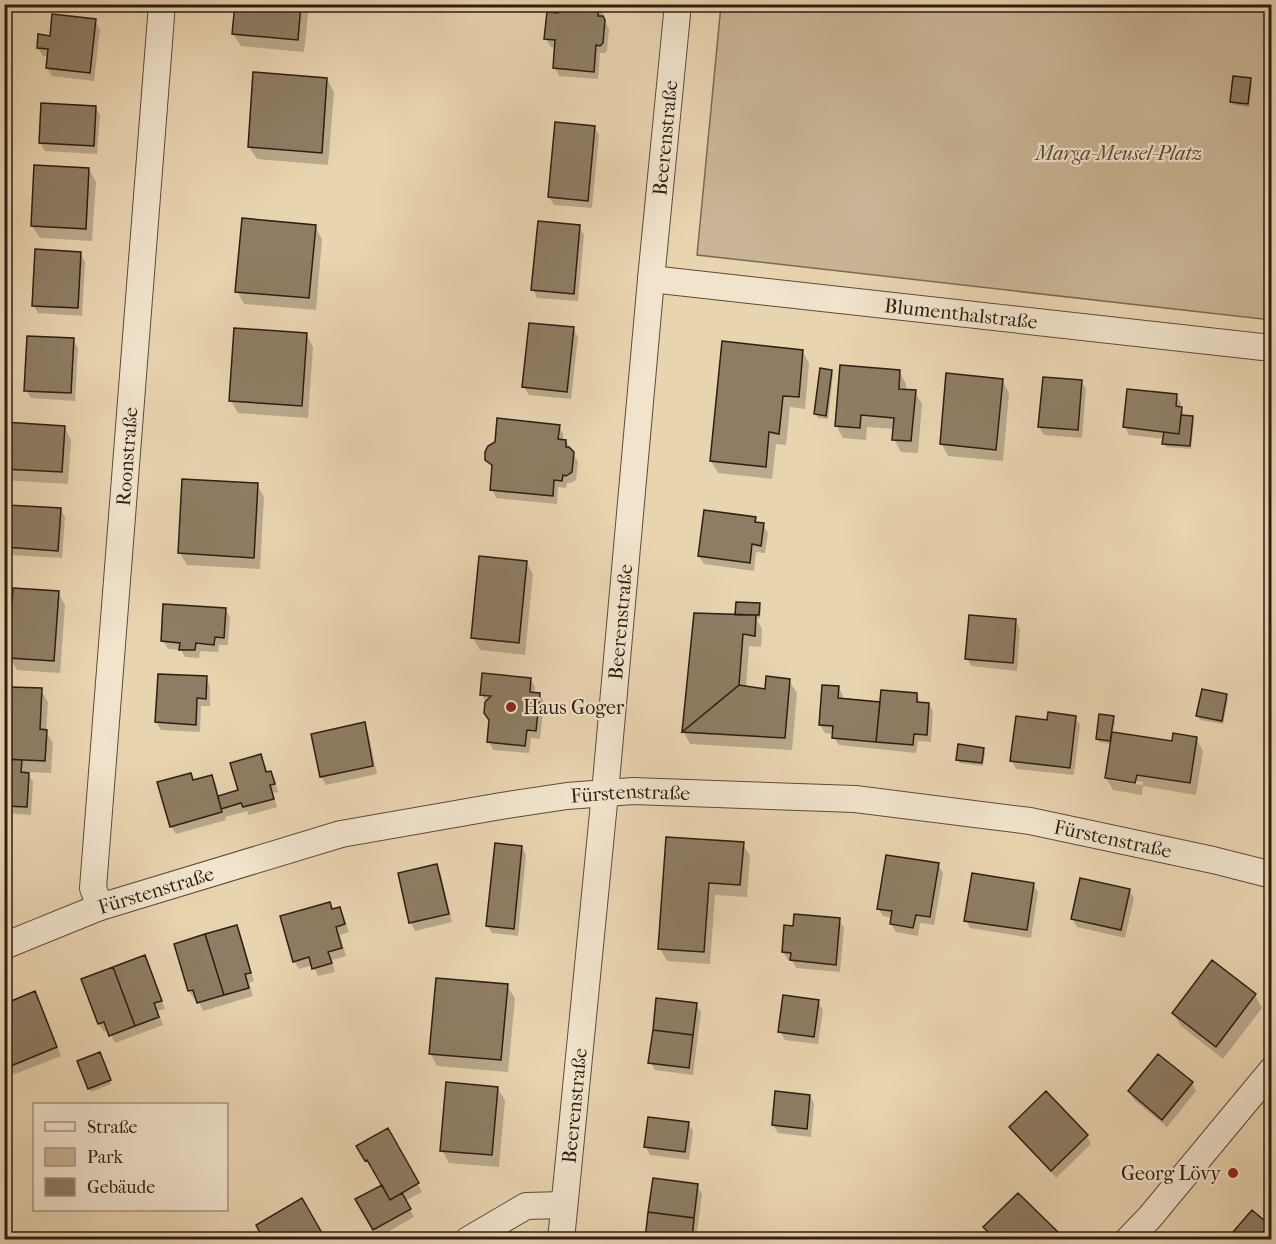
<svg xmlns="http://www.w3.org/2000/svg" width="1276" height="1244" viewBox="0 0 1276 1244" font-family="'IM FELL French Canon',serif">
	<rect width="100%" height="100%" fill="#e9d4b0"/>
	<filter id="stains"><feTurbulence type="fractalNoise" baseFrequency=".00333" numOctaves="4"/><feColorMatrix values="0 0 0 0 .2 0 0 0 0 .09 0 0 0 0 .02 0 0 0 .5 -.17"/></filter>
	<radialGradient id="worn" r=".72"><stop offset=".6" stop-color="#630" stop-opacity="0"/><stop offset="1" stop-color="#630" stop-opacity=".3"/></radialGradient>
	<path fill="#c9b595" stroke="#7a6a54" stroke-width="1.5" d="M721,5H1271V320L697,255Z"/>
	<path fill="#0003" fill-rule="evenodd" d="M236,4H309L304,52L241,46L233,34Z
		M560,4H604L603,18L609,29L607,51L605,53H600L598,79L559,76L555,68L556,48L551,47L546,39L559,14Z
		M95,21L100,29L94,81L52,76L47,68L49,56H43L38,48L51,37Z
		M327,79L334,92L328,165L257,159L249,147Z
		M1250,79L1252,83L1249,107L1234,105L1232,101Z
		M95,107L100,115L97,154L45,151L40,143Z
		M594,127L599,135L592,208L554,205L549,197Z
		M89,169L96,182L92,241L40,238L32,226Z
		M315,226L322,239L316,310L244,304L237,291Z
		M579,227L584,235L578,301L537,298L533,289Z
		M80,253L85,262L82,316L38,313L33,305Z
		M573,329L578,337L571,399L529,395L524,387Z
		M306,334L313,347L308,418L238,413L231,401Z
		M73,340L78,348L75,401L31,398L26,390Z
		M802,351L809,363L805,409L790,407L786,445L776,444L772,479L718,473L711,461Z
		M831,371L833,374L828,419L818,418L816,414Z
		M899,371L906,384V391L915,392L922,404L918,453L901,452L894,439L895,429L867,427L866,440L843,438L836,425Z
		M1002,380L1009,393L1003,461L948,456L941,443Z
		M1081,381L1086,389L1082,438L1044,435L1039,427Z
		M1176,395L1181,403L1180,408L1186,417H1192L1194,421L1191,449L1166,447L1164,443L1165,439L1129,435L1125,427Z
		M4,424L64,427L71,440L68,484L4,480Z
		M559,426L563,434V441H566L578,462L576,480L571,483H567L566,488L558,487L557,504L496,498L492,489V468L487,459Z
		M257,485L264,497L260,569L187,565L180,553Z
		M60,509L65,517L62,558L10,555L6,547Z
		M755,518L758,524L763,525L768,533L765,553L756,552L754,571L704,564L699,556Z
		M526,562L533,574L525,655L480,650L473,638Z
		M58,592L65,605L60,673L17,670L10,658V652H6L4,649V605L14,606Z
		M759,605L761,608L760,619L756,618L762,629L761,647L749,646L746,687L767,691L789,681L797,693L792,750L690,744L683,731Z
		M225,609L230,617L228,645H219L218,652L200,651L199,658L185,657L181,650L168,649L163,641Z
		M1016,621L1020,629L1017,671L971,666L967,658Z
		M206,678L210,686V706H201L200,732L161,730L156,722Z
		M530,679L535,687L534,694H539L544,702L540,739L531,738L529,753L493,750L489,742L490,722L486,702L482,695Z
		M838,687L843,695L842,700L881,703L916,694L921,704H929L933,712L931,742L918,741L916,753L839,745L834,737V734L825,733L820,725Z
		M41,690L48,702L46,732L53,743L51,773L27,772L33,782L31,815L4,813V701L11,702Z
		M1226,696L1228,699L1223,724L1200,720L1198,716Z
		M1075,717L1080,725L1074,775L1016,769L1012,761L1048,721Z
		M1113,718L1115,721L1113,734L1173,743L1196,738L1203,751L1196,795L1143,786L1142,795L1113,790L1106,778L1111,744L1099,742L1097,738ZM1113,778L1143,782V785L1113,781Z
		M364,724L368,732L377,774L326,785L321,777Z
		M983,749L985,752L983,766L960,763L958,759Z
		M260,756L265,764L268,773L270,772L275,780L278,792L273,793L277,807L249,815L247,811L225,817L226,820L176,834L171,826L190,774L194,781L211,776L216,784L219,797L240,791Z
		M668,838L743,844L750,856L747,897L715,895L710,964L667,961L660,949Z
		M522,847L526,855L518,936L492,933L487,925Z
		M938,865L943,873L934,925L920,923L918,936L896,932L891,924L892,918L883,916L878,908Z
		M436,866L441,874L452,922L415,931L411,923L400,875Z
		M1033,884L1038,892L1031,938L970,928L966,920Z
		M1129,890L1134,898L1125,938L1077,927L1072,919Z
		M340,909L344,917L349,932L340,935L346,956L332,960L335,972L318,976L313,965L299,969L294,961L333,910Z
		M839,920L844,928L840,972L796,968L792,960H788L783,952Z
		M236,927L241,935L254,981L249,983L253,996L203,1011L197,998L194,999L189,991L176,945Z
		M144,957L149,965L165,1009L158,1011L163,1025L115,1043L109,1030L104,1032L99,1024Z
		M1212,962L1255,995L1262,1008L1223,1059L1181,1026L1173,1013Z
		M507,986L515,998L508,1072L437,1066L430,1053Z
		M39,1001L61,1056L12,1075L7,1067Z
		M818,1002L823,1010L818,1044L785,1040L780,1031Z
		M696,1004L701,1012L693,1075L655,1070L650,1062Z
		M101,1058L111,1084L91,1092L89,1088Z
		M1192,1083L1196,1091L1167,1127L1134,1100L1129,1091Z
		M497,1088L505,1100L499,1167L449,1163L442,1150Z
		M777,1093L810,1096L814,1104L811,1137L778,1133L773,1125Z
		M688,1123L693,1131L689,1160L650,1155L646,1147Z
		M1011,1127L1087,1136L1091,1144L1056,1178L1016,1135Z
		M388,1130L422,1192L405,1201L414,1217L379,1237L357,1200L384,1185L372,1167L371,1168L358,1146Z
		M4,1136L13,1158L4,1161Z
		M697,1186L702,1194L696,1240H646Z
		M985,1228L1057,1234L1060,1240H994Z"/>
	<path fill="#8e7d64" stroke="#2c1e12" stroke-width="1.5" d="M235,4H301L298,40L232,34Z
		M558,4H599L598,16H603L605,20L603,43L600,46L596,45L594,72L553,68L555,40L544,39L547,12L558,13Z
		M52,14L96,19L90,73L46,68L48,49L37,48L38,34L50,36Z
		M253,72L327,78L322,153L248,147Z
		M1233,76L1251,78L1248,104L1230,102Z
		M41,103L96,106L94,146L39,143Z
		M555,122L595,126L588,201L548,197Z
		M34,165L89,168L86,229L31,226Z
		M242,218L316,225L309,298L235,292Z
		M538,221L580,225L574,294L531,290Z
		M35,249L81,252L78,308L32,306Z
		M529,323L574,327L567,392L522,387Z
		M234,328L307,333L302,406L229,401Z
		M27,336L74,338L71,393L24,391Z
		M722,341L803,350L799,397L783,396L779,434L769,432L766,467L710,461Z
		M840,365L900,370L899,389L916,390L911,441L892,440L894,418L861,415L860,428L835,426Z
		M820,368L832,370L826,416L814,414Z
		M946,373L1003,379L996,450L940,444Z
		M1043,377L1082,380L1078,430L1038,427Z
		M1127,389L1177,394L1176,406L1182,407L1179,434L1123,427Z
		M1181,415L1193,416L1190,446L1162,444L1164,432L1179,434Z
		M497,418L560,425L558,439L566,440V447H569L574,452L572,472L566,476L563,475L562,481L554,480L553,496L490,490L492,465L485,460V452L488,446L495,442Z
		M4,422L65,426L62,472L4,469Z
		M182,479L258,483L254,558L178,553Z
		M7,505L61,508L58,551L4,547Z
		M704,510L756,517L755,522L764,523L761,546L752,544L750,563L698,556Z
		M479,556L527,561L519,643L471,638Z
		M13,588L59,591L54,661L8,658L10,640H4V604H12Z
		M736,602L760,603L759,615H735Z
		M163,604L226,608L224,638L215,637L214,645L196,643L195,650H179L180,643L161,641Z
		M694,613L756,615L755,636L743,634L739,685L682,732Z
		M969,615L1016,619L1013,663L965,659Z
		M482,673L531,678L530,692L540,693L536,731L527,730L525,746L487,742L489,720L484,713L485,702L491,696L480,695Z
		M158,674L207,676L206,699L197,698L196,725L155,722Z
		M766,676L790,679L785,738L682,732L739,685L765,689Z
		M822,685L839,686L838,698L880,702L876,742L832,738L833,726L819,725Z
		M10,687L42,688L40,729L47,730L45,761L4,759V700H9Z
		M1202,689L1227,694L1222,721L1196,716Z
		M881,690L917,693V702L929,703L927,735L914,734L913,745L876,742Z
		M1048,712L1076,716L1070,768L1010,761L1016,716L1047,720Z
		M1099,714L1114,716L1110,741L1096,739Z
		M365,722L373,766L320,777L311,734Z
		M1112,732L1172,741L1173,733L1197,737L1190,783L1137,775L1135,783L1105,778Z
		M958,744L984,748L982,763L956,760Z
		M261,754L266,772L271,771L275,784L270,785L274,799L243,807L241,803L221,809L218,796L238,790L230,763Z
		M4,759L22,760L21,772L29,773L27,807L4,806Z
		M191,773L193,780L212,775L222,812L170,827L157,782Z
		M666,837L744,842L740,885L709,883L704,952L658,949Z
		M495,843L522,846L514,929L486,926Z
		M886,855L939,863L930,917L916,915L913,928L890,924L892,911L877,909Z
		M437,864L449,914L409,923L398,873Z
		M972,873L1034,883L1027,930L964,921Z
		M1080,878L1130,889L1121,930L1071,919Z
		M330,902L332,909L340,907L345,924L336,927L342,948L328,952L332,963L312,969L309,957L293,962L280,916Z
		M794,914L840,918L836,965L790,960L791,953L782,952L784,925L793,926Z
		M237,925L251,973L245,974L249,988L224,995L205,934Z
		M205,934L224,995L197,1003L193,990L188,991L174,944Z
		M145,955L162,1001L154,1003L159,1017L135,1026L113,967Z
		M1212,960L1256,994L1216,1047L1172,1013Z
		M113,967L135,1026L109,1036L104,1022L98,1024L81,979Z
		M436,978L508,984L501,1060L429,1054Z
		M35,991L57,1047L6,1068L4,1064V1004Z
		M783,995L819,1000L814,1037L778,1032Z
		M656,998L697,1003L693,1035L653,1030Z
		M653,1030L693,1035L689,1068L648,1063Z
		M100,1052L111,1080L88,1089L77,1061Z
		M1158,1054L1193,1082L1162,1120L1128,1091Z
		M446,1082L498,1087L492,1155L440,1151Z
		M775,1091L810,1095L807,1129L772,1125Z
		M1046,1091L1088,1135L1051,1171L1009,1127Z
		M648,1117L689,1122L685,1152L644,1147Z
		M388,1128L419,1183L390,1200L367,1160L365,1161L356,1146Z
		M4,1137L9,1150L4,1152Z
		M653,1178L698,1184L694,1218L648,1212Z
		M382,1185L390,1200L402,1193L411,1209L373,1230L355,1199Z
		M1018,1193L1059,1233L1052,1240H996L983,1227Z
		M302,1198L326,1240H264L256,1225Z
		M1252,1210L1272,1227V1240H1226Z
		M648,1212L694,1218L692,1240H645Z"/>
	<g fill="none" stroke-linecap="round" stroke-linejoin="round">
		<g stroke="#5b4c3a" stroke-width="28">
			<g id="street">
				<path id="s1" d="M651,279L1272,348"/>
				<path id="s2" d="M100,907L93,888L162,4"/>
				<path id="s3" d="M4,946L100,907L341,834L501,806L567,796L633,791L855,799L1030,821L1213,860L1272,875"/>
				<path d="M468,1240L526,1206L564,1205"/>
				<path id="s4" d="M561,1240L605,793L651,279L678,4"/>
				<path d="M1128,1240L1150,1217L1272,1070"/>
			</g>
		</g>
		<use href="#street" stroke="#f1e3cc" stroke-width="26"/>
	</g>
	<g fill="#8f2418" stroke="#f1e3cc" stroke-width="2">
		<circle cx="511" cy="707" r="6"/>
		<circle cx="1233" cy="1173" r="6"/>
	</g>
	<g text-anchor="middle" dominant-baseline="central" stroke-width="4.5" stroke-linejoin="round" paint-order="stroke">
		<g font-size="20" fill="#2c1e12" stroke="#f1e3cc">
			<text stroke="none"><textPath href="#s4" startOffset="1107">Beerenstraße</textPath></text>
			<text stroke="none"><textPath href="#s1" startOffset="312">Blumenthalstraße</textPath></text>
			<text stroke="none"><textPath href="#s2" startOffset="453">Roonstraße</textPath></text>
			<text stroke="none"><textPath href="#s4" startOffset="621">Beerenstraße</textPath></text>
			<text stroke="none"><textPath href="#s3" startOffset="648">Fürstenstraße</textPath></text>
			<text stroke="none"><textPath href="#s3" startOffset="1134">Fürstenstraße</textPath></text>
			<text stroke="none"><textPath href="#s3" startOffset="162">Fürstenstraße</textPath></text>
			<text stroke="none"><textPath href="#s4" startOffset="135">Beerenstraße</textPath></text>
		</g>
		<g font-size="20" font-style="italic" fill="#5b4b39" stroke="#f1e3cc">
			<text x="1119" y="153">Marga-Meusel-Platz</text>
		</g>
		<g font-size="20" fill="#2c1e12" stroke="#f1e3cc" text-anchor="start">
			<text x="523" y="707">Haus Goger</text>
			<text x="1221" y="1173" text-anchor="end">Georg Lövy</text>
		</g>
	</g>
	<rect width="1276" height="1244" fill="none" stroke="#e9d4b0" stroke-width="24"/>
	<rect x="6" y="6" width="1264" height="1232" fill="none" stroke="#2c1e12" stroke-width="3"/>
	<rect x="12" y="12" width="1252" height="1220" fill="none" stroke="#2c1e12" stroke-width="1.5"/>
	<rect x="33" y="1103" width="195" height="108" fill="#f1e3cc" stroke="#a29482" stroke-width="1.5"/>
	<rect x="45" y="1122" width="30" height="9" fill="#f1e3cc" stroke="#a29482" stroke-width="1.5"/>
	<text x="87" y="1133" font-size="18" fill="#2c1e12">Straße</text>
	<rect x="45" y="1148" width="30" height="18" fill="#c9b595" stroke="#a29482" stroke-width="1.5"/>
	<text x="87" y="1163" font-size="18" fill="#2c1e12">Park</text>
	<rect x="45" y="1178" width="30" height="18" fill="#8e7d64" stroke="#a29482" stroke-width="1.5"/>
	<text x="87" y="1193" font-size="18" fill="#2c1e12">Gebäude</text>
	<rect width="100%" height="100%" filter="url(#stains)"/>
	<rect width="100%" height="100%" fill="url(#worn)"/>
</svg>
